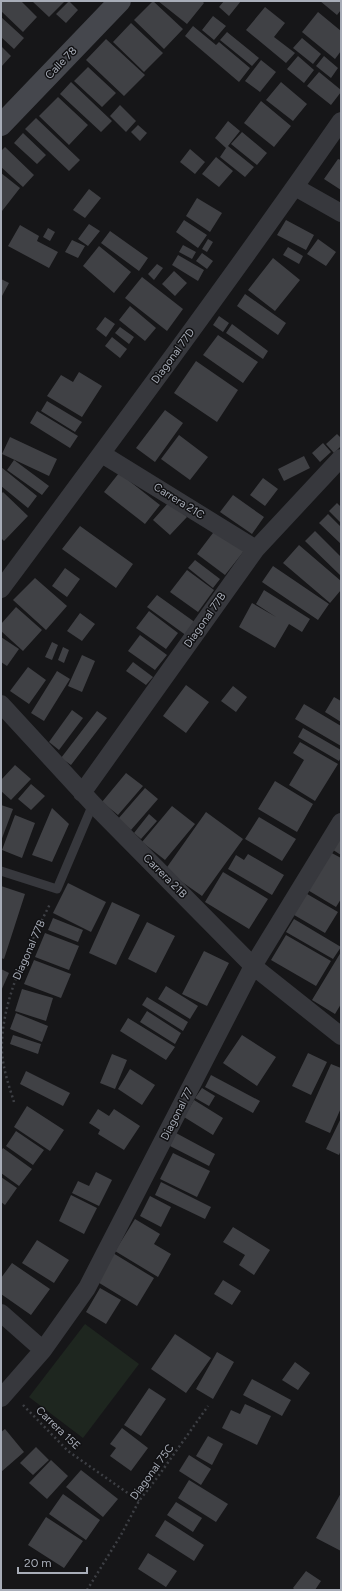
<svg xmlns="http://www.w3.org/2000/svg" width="342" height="1591" viewBox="0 0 342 1591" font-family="Figtree,sans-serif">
	<rect width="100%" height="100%" fill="#161618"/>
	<path fill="#1e261f" d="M85,1324L139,1364L83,1438L29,1397Z"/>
	<path fill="#404145" d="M2,1H21L37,17L23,32L1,11Z
		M32,1H65L49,17Z
		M69,1L78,10L66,23L56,14Z
		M153,1L183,29L164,49L134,20Z
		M158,1H202L204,3L187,24Z
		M224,1H241L229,16L219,7Z
		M320,1H341V10L337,15Z
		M265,7L285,23L274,37L295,53L286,63L246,30Z
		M318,12L341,31V51L335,59L302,32Z
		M213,16L226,26L214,40L202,30Z
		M1,17L24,38L14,49L1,37Z
		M131,23L163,53L144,72L113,42Z
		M193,26L216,45L219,42L250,68L239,82L185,36Z
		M227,32L259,58L252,66L220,40Z
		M302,38L321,54L313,64L293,48Z
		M106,39L145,75L124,96L86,60Z
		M1,46L11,56L1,67Z
		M298,56L314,70L304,83L287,69Z
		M324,56L338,68L331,78L316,66Z
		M261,60L276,72L260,92L245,81Z
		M88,67L116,93L102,107L74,81Z
		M319,72L341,90V92L331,105L307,86Z
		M71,82L112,121L101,132L60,94Z
		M281,82L307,104L293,121L266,100Z
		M58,97L88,125L69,145L39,116Z
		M261,101L291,126L274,147L244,123Z
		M120,105L136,121L126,132L110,116Z
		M36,118L80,160L69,171L25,129Z
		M228,121L240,131L228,146L254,167L245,177L220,157L226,148L215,138Z
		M138,125L147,133L140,141L131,132Z
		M242,132L267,153L257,165L231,144Z
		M23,133L46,155L37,164L14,143Z
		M5,147L34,175L23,187L1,167V151Z
		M190,149L205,162L195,174L180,162Z
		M216,157L233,171L219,187L202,174Z
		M338,159L341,160V190L324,179Z
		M1,173L20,188L2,211L1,210Z
		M89,189L101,198L85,218L73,210Z
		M197,198L222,213L210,232L186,216Z
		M184,220L207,235L198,248L176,232Z
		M286,220L314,235L306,250L277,235Z
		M89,224L100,231L88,246L78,239Z
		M20,225L39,236L37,241L58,252L49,268L8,246Z
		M48,228L55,232L50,241L43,237Z
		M110,231L148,258L139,271L101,243Z
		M208,239L213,242L207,252L202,249Z
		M318,239L336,252L326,266L307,254Z
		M72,240L85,246L78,258L65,252Z
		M183,245L196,252L192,259L179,252Z
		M99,246L131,272L114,293L83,266Z
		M288,247L303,256L299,264L283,255Z
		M202,253L213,261L207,269L196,261Z
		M178,255L204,270L198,281L172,265Z
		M273,258L300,280L275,311L248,290Z
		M157,264L163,268L154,280L148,274Z
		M174,271L187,283L175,296L162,284Z
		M142,277L183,309L167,331L125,298Z
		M1,279L9,283L2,296L1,295Z
		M245,294L286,323L278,335L237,306Z
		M130,306L156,328L145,341L119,320Z
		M219,316L229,323L223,332L213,325Z
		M105,317L115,324L106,337L96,329Z
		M232,324L268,351L263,359L226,333Z
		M120,327L134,337L129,344L115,333Z
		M218,335L258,362L243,383L203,355Z
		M112,337L127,349L120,358L105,346Z
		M196,361L238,390L217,422L174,393Z
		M79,372L102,386L82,417L47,396L61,375L73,382Z
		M47,401L82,422L75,432L41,411Z
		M165,410L183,423L155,462L136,448Z
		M37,411L78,436L70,448L30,423Z
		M337,434L341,438V446L334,453L326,444Z
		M179,435L208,457L190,480L161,459Z
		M10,437L57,459L49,476L2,454Z
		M323,443L331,452L320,462L312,453Z
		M304,456L310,468L284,481L278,469Z
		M14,460L49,486L42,495L7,470Z
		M1,467L37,496L28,508L1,486Z
		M119,473L160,505L145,524L104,492Z
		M263,478L278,489L265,506L250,495Z
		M3,492L28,516L4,541L1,538V494Z
		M233,495L264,517L252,534L220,512Z
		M170,501L187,517L170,535L153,520Z
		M337,503L341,507V523L329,511Z
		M328,514L341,527V544L319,523Z
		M80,526L133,564L116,588L62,549Z
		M216,529L244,551L225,575L197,554Z
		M315,531L341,557V576L305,541Z
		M299,545L341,581V590L330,603L283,563Z
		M195,560L220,579L213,588L188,568Z
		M273,566L329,604L318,620L262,582Z
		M65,568L80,579L67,597L52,586Z
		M187,570L214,590L198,612L170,592Z
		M35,578L67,606L46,630L13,600Z
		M264,590L310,619L302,632L289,624L275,648L239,627L252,603L276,617L256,604Z
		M157,595L196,623L187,636L147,607Z
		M16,607L42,630L23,651L1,631V624Z
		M149,611L178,633L166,649L136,628Z
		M80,613L95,624L82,641L67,631Z
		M140,635L167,655L155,670L128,651Z
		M1,637L19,649L7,666L1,662Z
		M52,642L58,645L52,660L45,657Z
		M63,647L69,650L64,663L58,660Z
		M82,655L95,661L82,692L68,686Z
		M133,662L153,677L146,685L126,671Z
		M28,667L46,680L29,704L10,691Z
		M57,671L70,679L44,721L31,713Z
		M186,685L209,702L186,733L163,716Z
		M233,686L247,697L236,712L221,701Z
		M334,697L341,701V722L325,712Z
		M304,704L341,726V746L295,719Z
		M72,710L83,718L59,750L49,742Z
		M97,711L107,718L71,765L61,758Z
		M303,728L341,750V757L339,761L298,737Z
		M300,742L338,764L315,801L289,785L304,760L293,753Z
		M15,765L31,779L11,800L1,791V780Z
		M126,773L143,786L118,815L102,802Z
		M275,781L313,804L297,832L258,809Z
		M31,784L45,796L31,810L18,799Z
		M145,788L158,799L131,830L118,819Z
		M1,805L13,809L1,841Z
		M172,806L195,824L165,860L142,842Z
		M52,808L69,824L52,862L32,855Z
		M206,812L243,839L202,896L165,870Z
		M149,814L157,821L141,839L134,833Z
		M15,815L35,823L22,858L2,850Z
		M259,817L296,839L282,861L245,839Z
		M341,830V855L330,848Z
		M328,851L341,858V899L336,907L306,889Z
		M248,854L284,875L272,895L228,869L236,855L244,860Z
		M223,872L268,899L249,929L205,902Z
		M68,883L106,902L91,932L53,913Z
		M1,886L25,894L4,959L1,958Z
		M302,891L338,912L325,933L289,912Z
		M112,902L140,915L116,965L89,953Z
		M53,918L83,930L78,942L48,930Z
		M294,919L341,947L333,959L286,932Z
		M147,922L175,936L156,973L128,959Z
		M45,933L79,946L69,970L35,957Z
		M286,935L331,961L316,986L271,960Z
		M204,951L229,963L207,1006L182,994Z
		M341,952V1004L335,1014L312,1000Z
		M34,960L71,974L61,998L24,984Z
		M1,969L9,973L1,991Z
		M166,986L198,1006L190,1019L158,999Z
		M22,989L53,998L46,1021L15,1011Z
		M147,997L188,1022L183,1031L142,1005Z
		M147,1011L181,1033L175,1044L140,1022Z
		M16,1013L48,1026L42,1042L10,1029Z
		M128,1018L175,1047L166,1060L120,1031Z
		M13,1035L41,1044L38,1054L10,1044Z
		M242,1035L276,1057L257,1086L223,1063Z
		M308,1053L327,1062L311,1095L292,1086Z
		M112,1054L127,1060L115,1089L100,1083Z
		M331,1064L341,1068V1108L330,1133L305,1122Z
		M130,1069L155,1085L142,1105L118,1089Z
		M26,1071L70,1093L63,1106L20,1084Z
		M211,1075L260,1101L253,1113L205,1087Z
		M202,1088L215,1096L209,1106L195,1098Z
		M194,1100L223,1118L213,1135L184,1117Z
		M27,1106L64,1130L50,1151L14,1127Z
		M98,1109L109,1116L114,1109L140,1126L124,1150L98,1134L100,1130L89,1123Z
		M341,1118V1150L339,1155L326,1149Z
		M16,1131L44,1150L33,1165L6,1146Z
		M176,1133L215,1154L209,1166L170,1146Z
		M3,1148L32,1169L19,1186L1,1173V1151Z
		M173,1153L210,1171L197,1197L160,1179Z
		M96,1172L112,1180L99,1206L72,1193L78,1181L89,1186Z
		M1,1177L17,1188L5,1205L1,1202Z
		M161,1182L211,1207L205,1219L155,1195Z
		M71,1195L97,1208L84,1234L59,1221Z
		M150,1196L171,1207L161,1227L140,1216Z
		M135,1219L160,1234L154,1244L171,1254L158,1277L115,1251Z
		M233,1227L270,1250L254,1275L239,1265L245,1255L223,1242Z
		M37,1240L69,1260L54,1283L22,1263Z
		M113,1253L154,1278L137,1306L96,1281Z
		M12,1263L50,1289L31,1315L1,1294V1278Z
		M223,1280L241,1291L232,1305L214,1294Z
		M100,1288L121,1300L106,1324L86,1312Z
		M175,1334L211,1358L186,1393L151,1369Z
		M217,1352L234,1362L213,1399L196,1389Z
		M295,1362L310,1373L298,1390L282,1380Z
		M252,1379L291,1400L282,1416L243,1395Z
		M149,1388L166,1399L141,1436L124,1425Z
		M245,1404L271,1416L257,1445L222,1428L231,1410L240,1414Z
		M122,1428L148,1448L131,1471L110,1456L116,1448L110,1444Z
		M5,1429L24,1452L1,1472V1432Z
		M208,1436L223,1444L212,1465L196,1456Z
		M36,1447L49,1460L33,1475L20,1463Z
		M189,1455L211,1469L201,1485L179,1471Z
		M51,1460L68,1476L47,1499L29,1483Z
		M81,1470L118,1499L103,1517L66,1487Z
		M189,1480L228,1504L216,1522L178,1498Z
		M341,1493V1551L316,1538Z
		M63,1494L100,1520L86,1540L49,1514Z
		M176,1502L202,1518L193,1532L167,1515Z
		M46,1517L83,1541L64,1568L28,1545Z
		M165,1520L204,1545L194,1561L155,1536Z
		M148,1553L177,1571L166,1587L138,1569Z
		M306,1571L321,1581L315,1590H295L293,1588Z"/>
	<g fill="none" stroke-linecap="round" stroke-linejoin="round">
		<path stroke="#3d3f44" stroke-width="2.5" stroke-dasharray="2 3" stroke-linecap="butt" d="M14,1102C9,1086 3,1069 2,1052C0,1002 28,948 50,904
			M23,1405L68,1451L139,1501
			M87,1590L121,1535L139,1501L157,1478L208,1406"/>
		<path stroke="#37383d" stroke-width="9" d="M1,871L57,889L93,804"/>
		<path stroke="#37383d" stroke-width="18" d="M295,187L341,213
			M102,454L256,549
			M1,589C116,434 231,279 341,121
			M1,704L93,804L253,966L341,1036
			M82,793L256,549L341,458
			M1,1313L43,1350
			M1,1398L43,1350L87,1288L253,966L341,822"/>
		<path stroke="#45474d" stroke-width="22" d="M1,125L120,1"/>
	</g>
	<g text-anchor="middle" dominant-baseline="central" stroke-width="3" stroke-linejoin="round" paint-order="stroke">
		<g font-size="11" fill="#a8adb8" stroke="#111113">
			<text transform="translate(61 63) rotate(-46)">Calle 78</text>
			<text transform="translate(173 356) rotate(-54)">Diagonal 77D</text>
			<text transform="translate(179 501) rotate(32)">Carrera 21C</text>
			<text transform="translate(205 620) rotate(-55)">Diagonal 77B</text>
			<text transform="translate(165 876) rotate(45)">Carrera 21B</text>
			<text transform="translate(29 950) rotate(-66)">Diagonal 77B</text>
			<text transform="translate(177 1114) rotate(-63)">Diagonal 77</text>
			<text transform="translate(58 1428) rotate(44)">Carrera 15E</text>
			<text transform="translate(152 1472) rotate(-54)">Diagonal 75C</text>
		</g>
	</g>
	<rect width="342" height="1591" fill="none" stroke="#a8adb8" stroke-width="4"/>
	<path d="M18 1567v6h69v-6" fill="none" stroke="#a8adb8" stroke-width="2"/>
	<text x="24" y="1567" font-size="12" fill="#a8adb8" stroke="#111113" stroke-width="3" paint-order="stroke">20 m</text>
</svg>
